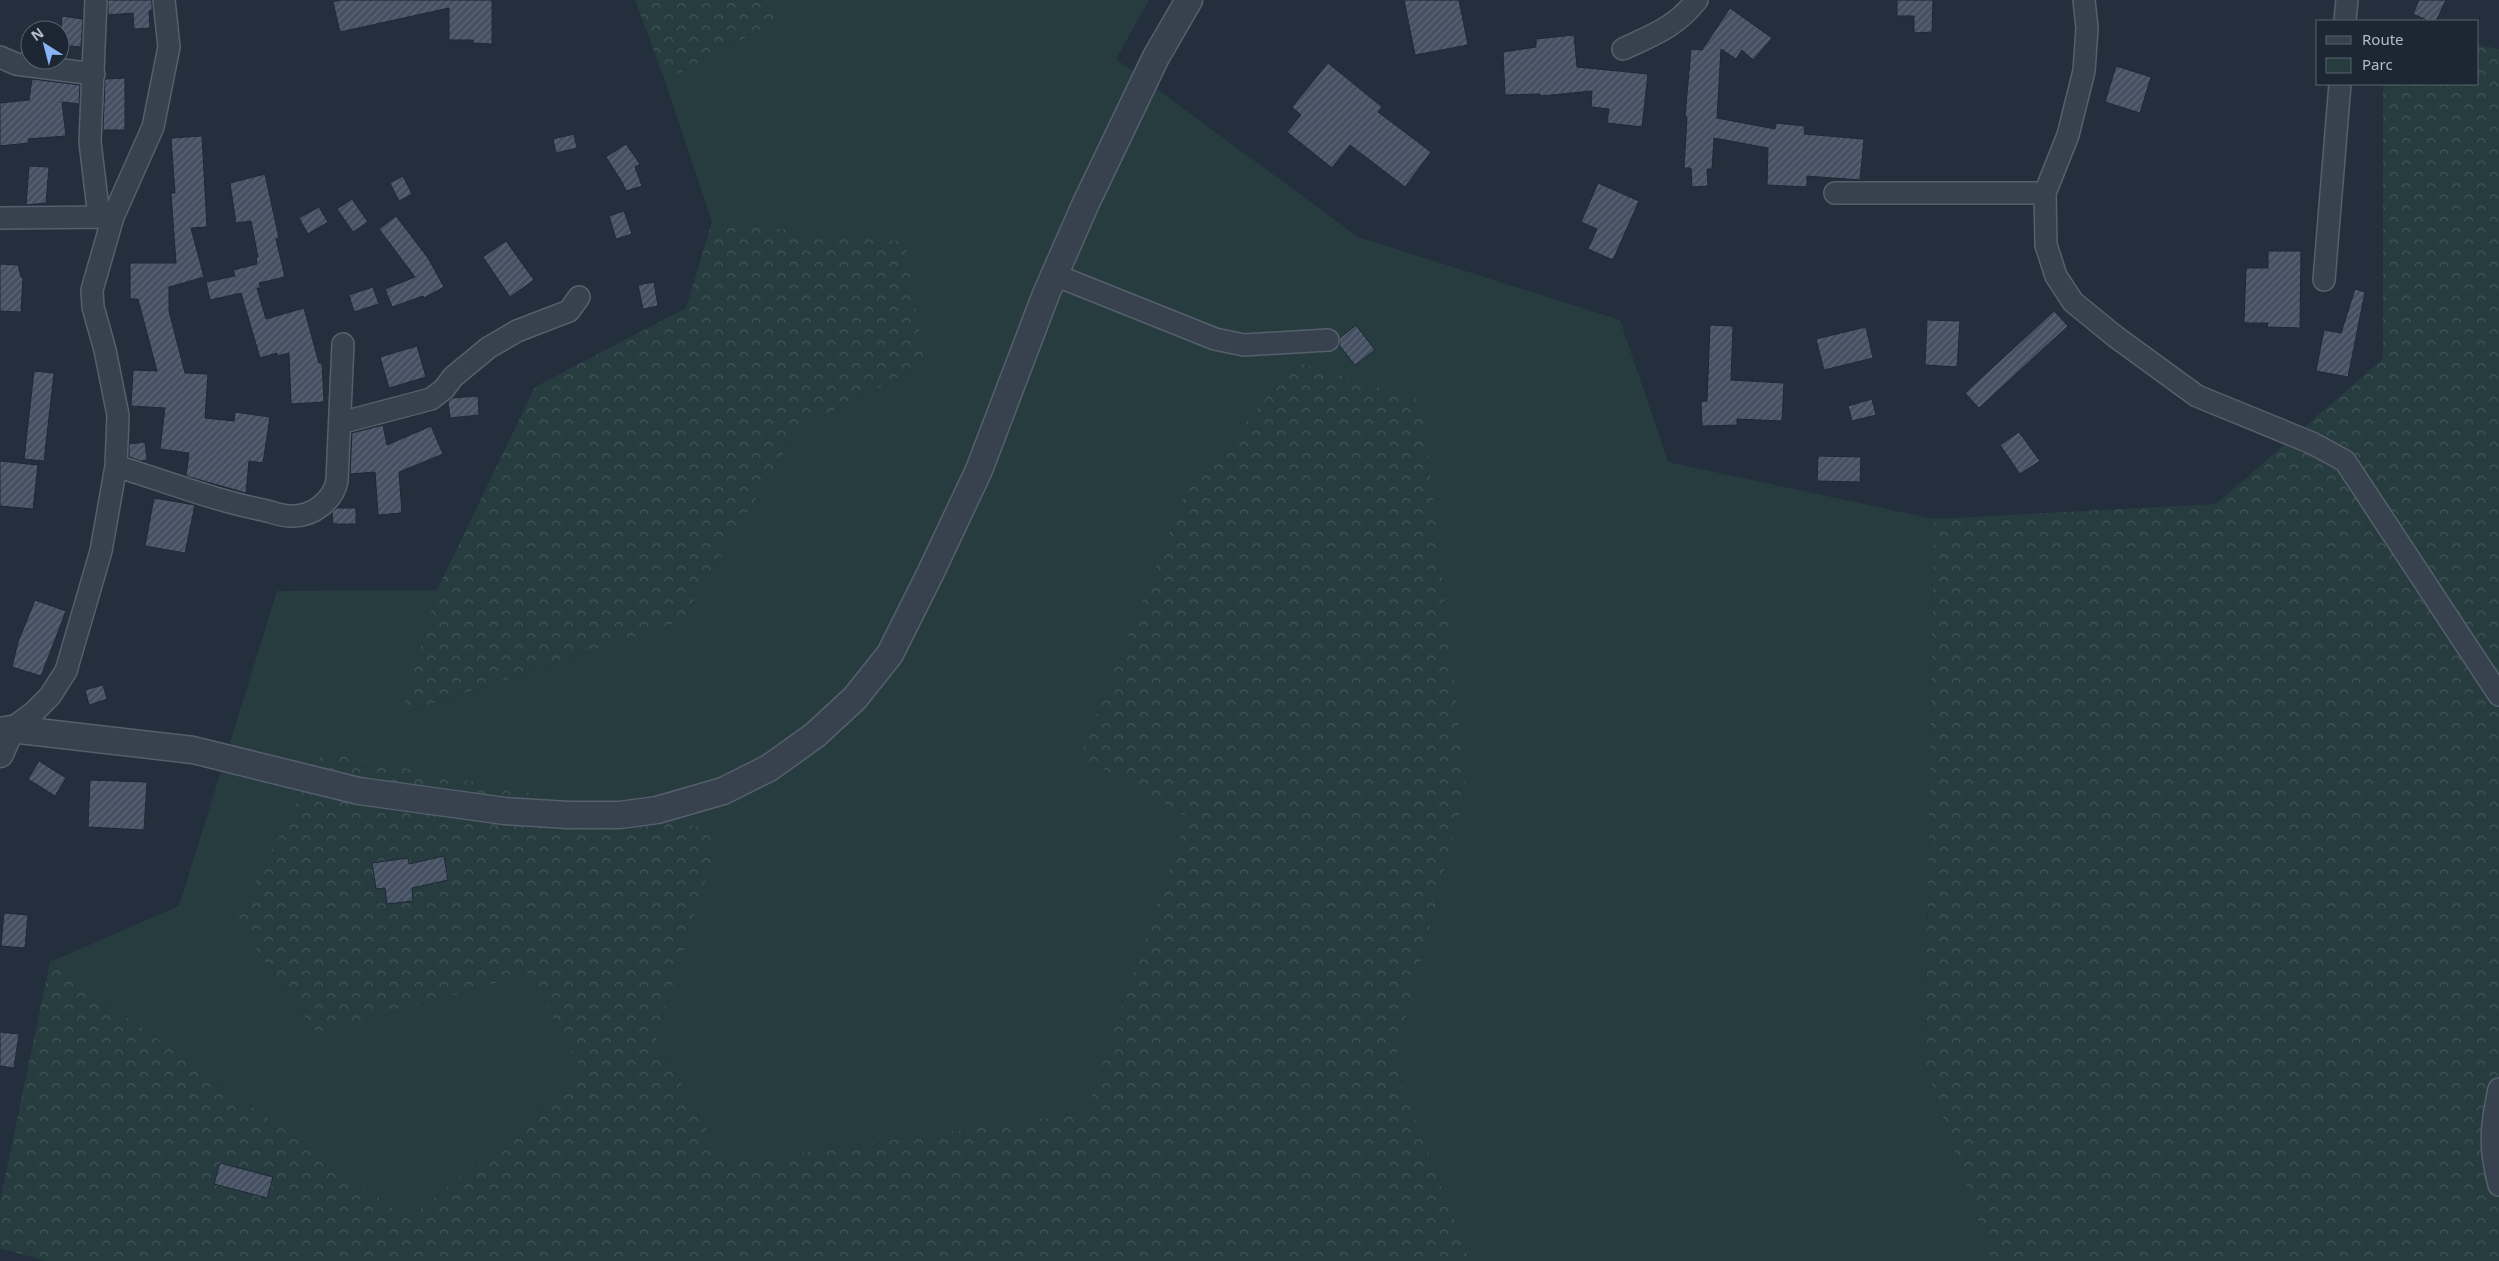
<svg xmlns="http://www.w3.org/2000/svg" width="2499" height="1261" viewBox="0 0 2499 1261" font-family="'Noto Sans',sans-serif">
	<defs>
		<pattern id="forest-crowns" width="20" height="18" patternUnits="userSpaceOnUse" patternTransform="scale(1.25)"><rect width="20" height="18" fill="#263c3f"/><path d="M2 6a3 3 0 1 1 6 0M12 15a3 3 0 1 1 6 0" fill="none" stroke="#435659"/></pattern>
		<pattern id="building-hatch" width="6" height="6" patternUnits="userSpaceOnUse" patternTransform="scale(1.25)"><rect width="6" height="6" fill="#455162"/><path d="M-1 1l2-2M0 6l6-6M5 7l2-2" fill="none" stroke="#5d6877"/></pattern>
	</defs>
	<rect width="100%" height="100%" fill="#242f3e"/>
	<path fill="#263c3f" d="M776,0H1149L1116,59L1358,237L1620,320L1668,462L1934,519L1925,1065L1992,1261H1470L1394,1064L1466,788L1080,756L1188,817L1086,1112L726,1164L656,1038L720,831L235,921L317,1033L529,974L583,1072L409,1219L50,962L179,906L277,591L437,590L403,714L682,621L798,429L925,364L905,243L712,222L665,81L778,20Z"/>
	<path fill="url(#forest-crowns)" d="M635,0H776L778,20L665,81Z
		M2478,45L2499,49V1261H1992L1925,1065L1934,519L2216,504L2383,359V84H2478Z
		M712,222L905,242L925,364L798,429L682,621L402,714L437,590L535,387L686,308Z
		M1297,362L1422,401L1466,788L1394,1064L1470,1261H46L0,1248V1201L50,962L409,1219L583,1072L529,974L317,1033L235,921L323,752L721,831L656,1038L726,1164L1086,1112L1187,817L1080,756L1185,494Z"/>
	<path fill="url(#building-hatch)" stroke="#1f2835" d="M108,0H152V11H149L150,28L134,29L133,13L108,15Z
		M341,0H492V44L473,43V40H449V8L340,32L333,2Z
		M1404,0H1459L1468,45L1415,55Z
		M1897,0H1933L1932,32L1914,33V16H1897Z
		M2419,0H2446L2436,21H2429L2413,14Z
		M1730,8L1772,38L1753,60L1742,50L1736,59L1721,49L1717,118L1775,129L1776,123L1805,126L1804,134L1864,139L1860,180L1807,176V187L1767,185L1768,148L1714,138L1712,169H1707L1708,186L1692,187L1691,168H1684L1687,117H1685L1691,49L1702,50Z
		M62,16L83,19L81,47L60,45Z
		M1574,35L1577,67L1648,74L1642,127L1607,123L1609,109L1591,107L1592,91L1541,96L1540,94L1505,95L1503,52L1536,47V39Z
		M1328,63L1382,107L1378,112L1431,152L1405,187L1350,145L1332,168L1287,132L1301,115L1292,107Z
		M2116,66L2151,77L2140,113L2105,102Z
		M125,78V130H103L105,79Z
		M32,79L80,85L79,104L62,102L66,136L28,139L29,143L0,146V103L29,100Z
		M574,134L577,148L556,153L553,139Z
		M202,136L207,227L191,228L204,277L169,287V311L185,373L208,374L205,418L234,421L235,412L270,417L263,463L249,461L246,493L186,476L189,453L160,449L165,408L131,406L133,370L157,371L138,299H130V263H176L171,193H175L171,138Z
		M626,144L640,164L635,167L642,186L626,191L622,182L606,157Z
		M29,166L49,167L46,203L26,205Z
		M265,174L279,238L276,239L285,277L259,283L261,288H257L266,319L304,308L319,363H322L324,402L291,404L289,353L277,356V353L260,358L241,293L210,300L206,282L235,276L233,270L257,264L256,257H258L251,221L236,223L230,183Z
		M403,176L412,194L399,201L390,183Z
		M1598,183L1639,201L1613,260L1588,249L1597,229L1581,222Z
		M352,199L368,222L353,232L337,209Z
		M319,207L328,222L308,234L299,218Z
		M624,211L632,234L616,239L609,216Z
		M396,216L428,258L444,287L424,298L423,296L392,307L385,289L415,277L379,229Z
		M506,241L534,280L510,297L483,257Z
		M2268,251H2301L2300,328L2267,327L2268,323H2244L2246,268H2268Z
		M0,264L18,265L21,277L23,278L21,312L0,311Z
		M654,282L658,306L643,309L638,285Z
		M373,287L379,304L354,312L349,295Z
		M2355,289L2365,292L2348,377L2316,371L2324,330L2341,333Z
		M2054,311L2068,326L1979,408L1965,393Z
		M1927,320L1960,321L1957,367L1925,365Z
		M1356,325L1375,350L1355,365L1339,345L1340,338Z
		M1710,325L1733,326L1731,380L1784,383L1782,421L1737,419V425L1702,426L1701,402L1707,401Z
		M1866,327L1873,358L1824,370L1816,339Z
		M417,346L426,377L389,388L380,357Z
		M34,371L54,373L44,461L24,459Z
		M478,396L479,415L450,418L448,402L452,398Z
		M1872,399L1876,415L1852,421L1848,406Z
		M383,425L387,445L431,426L443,454L399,472L402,513L378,515L375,472L350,474L352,433Z
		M2019,432L2040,461L2020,474L2000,445Z
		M145,442L147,460L141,461L129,457V444Z
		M1818,456L1861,457L1860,482L1817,481Z
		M0,461L38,465L33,509L0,506Z
		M154,498L195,505L185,553L145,546Z
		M337,508H356V524H333L332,512Z
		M35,600L66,611L41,676L12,667L18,642Z
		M103,685L107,699L89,705L85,690Z
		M39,761L66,778L55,796L28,779Z
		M90,780L147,782L144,830L88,827Z
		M444,856L448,880L412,888L413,901L387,904L385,888L376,889L372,863L408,858L409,864Z
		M4,913L28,915L25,948L1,946Z
		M0,1032L19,1034L14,1068L0,1066Z
		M220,1163L273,1177L267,1198L214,1184Z"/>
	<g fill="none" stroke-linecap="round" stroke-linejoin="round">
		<g stroke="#565f6c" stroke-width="24">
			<path id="minor" d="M96,0L90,142L99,217
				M2084,0L2087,28L2084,71L2068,135L2045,193L2046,245L2056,276L2073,302L2116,337L2197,396L2312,443L2345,461L2499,695
				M2345,21L2347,0
				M1623,49C1653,35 1676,27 1697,0
				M0,57L16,64L94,74
				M1835,193H2045
				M0,218L113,217
				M1055,275L1215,339L1244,345L1328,340
				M2324,280L2340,84
				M340,423L431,399L444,389L453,377L488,348L517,331L569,311L579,297
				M116,466C165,481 213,500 263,510C272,512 284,517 293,516C314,516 333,500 337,481L343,344
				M11,729L33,713L50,696L66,671L101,551L116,466L118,415L105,350L93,307L92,290L113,217L153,127L169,47L164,0
				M2499,1089C2491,1128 2489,1146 2499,1185"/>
		</g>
		<g stroke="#565f6c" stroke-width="29">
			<path id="tertiary" d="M0,731L11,729L193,750L359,791L505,811L568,815H620L657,810L723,791L769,768L815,735L855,698L890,654L930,574L979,470L1046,294L1086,203L1156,57L1189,0
				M0,754L11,729"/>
		</g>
		<use href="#minor" stroke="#38414e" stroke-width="21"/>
		<use href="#tertiary" stroke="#38414e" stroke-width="26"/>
	</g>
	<rect x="2316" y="20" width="162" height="65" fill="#1d2633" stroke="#59626f"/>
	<rect x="2326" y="36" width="25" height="8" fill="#38414e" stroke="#59626f"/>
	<text x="2362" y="45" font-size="15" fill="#b4bcc9">Route</text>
	<rect x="2326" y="58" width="25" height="15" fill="#263c3f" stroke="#59626f"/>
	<text x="2362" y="70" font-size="15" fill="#b4bcc9">Parc</text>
	<g transform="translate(45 45) rotate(324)"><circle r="24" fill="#1d2633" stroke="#59626f"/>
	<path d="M0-4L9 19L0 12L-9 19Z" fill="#8ab4f8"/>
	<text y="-8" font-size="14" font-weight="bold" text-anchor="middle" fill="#b4bcc9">N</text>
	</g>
</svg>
